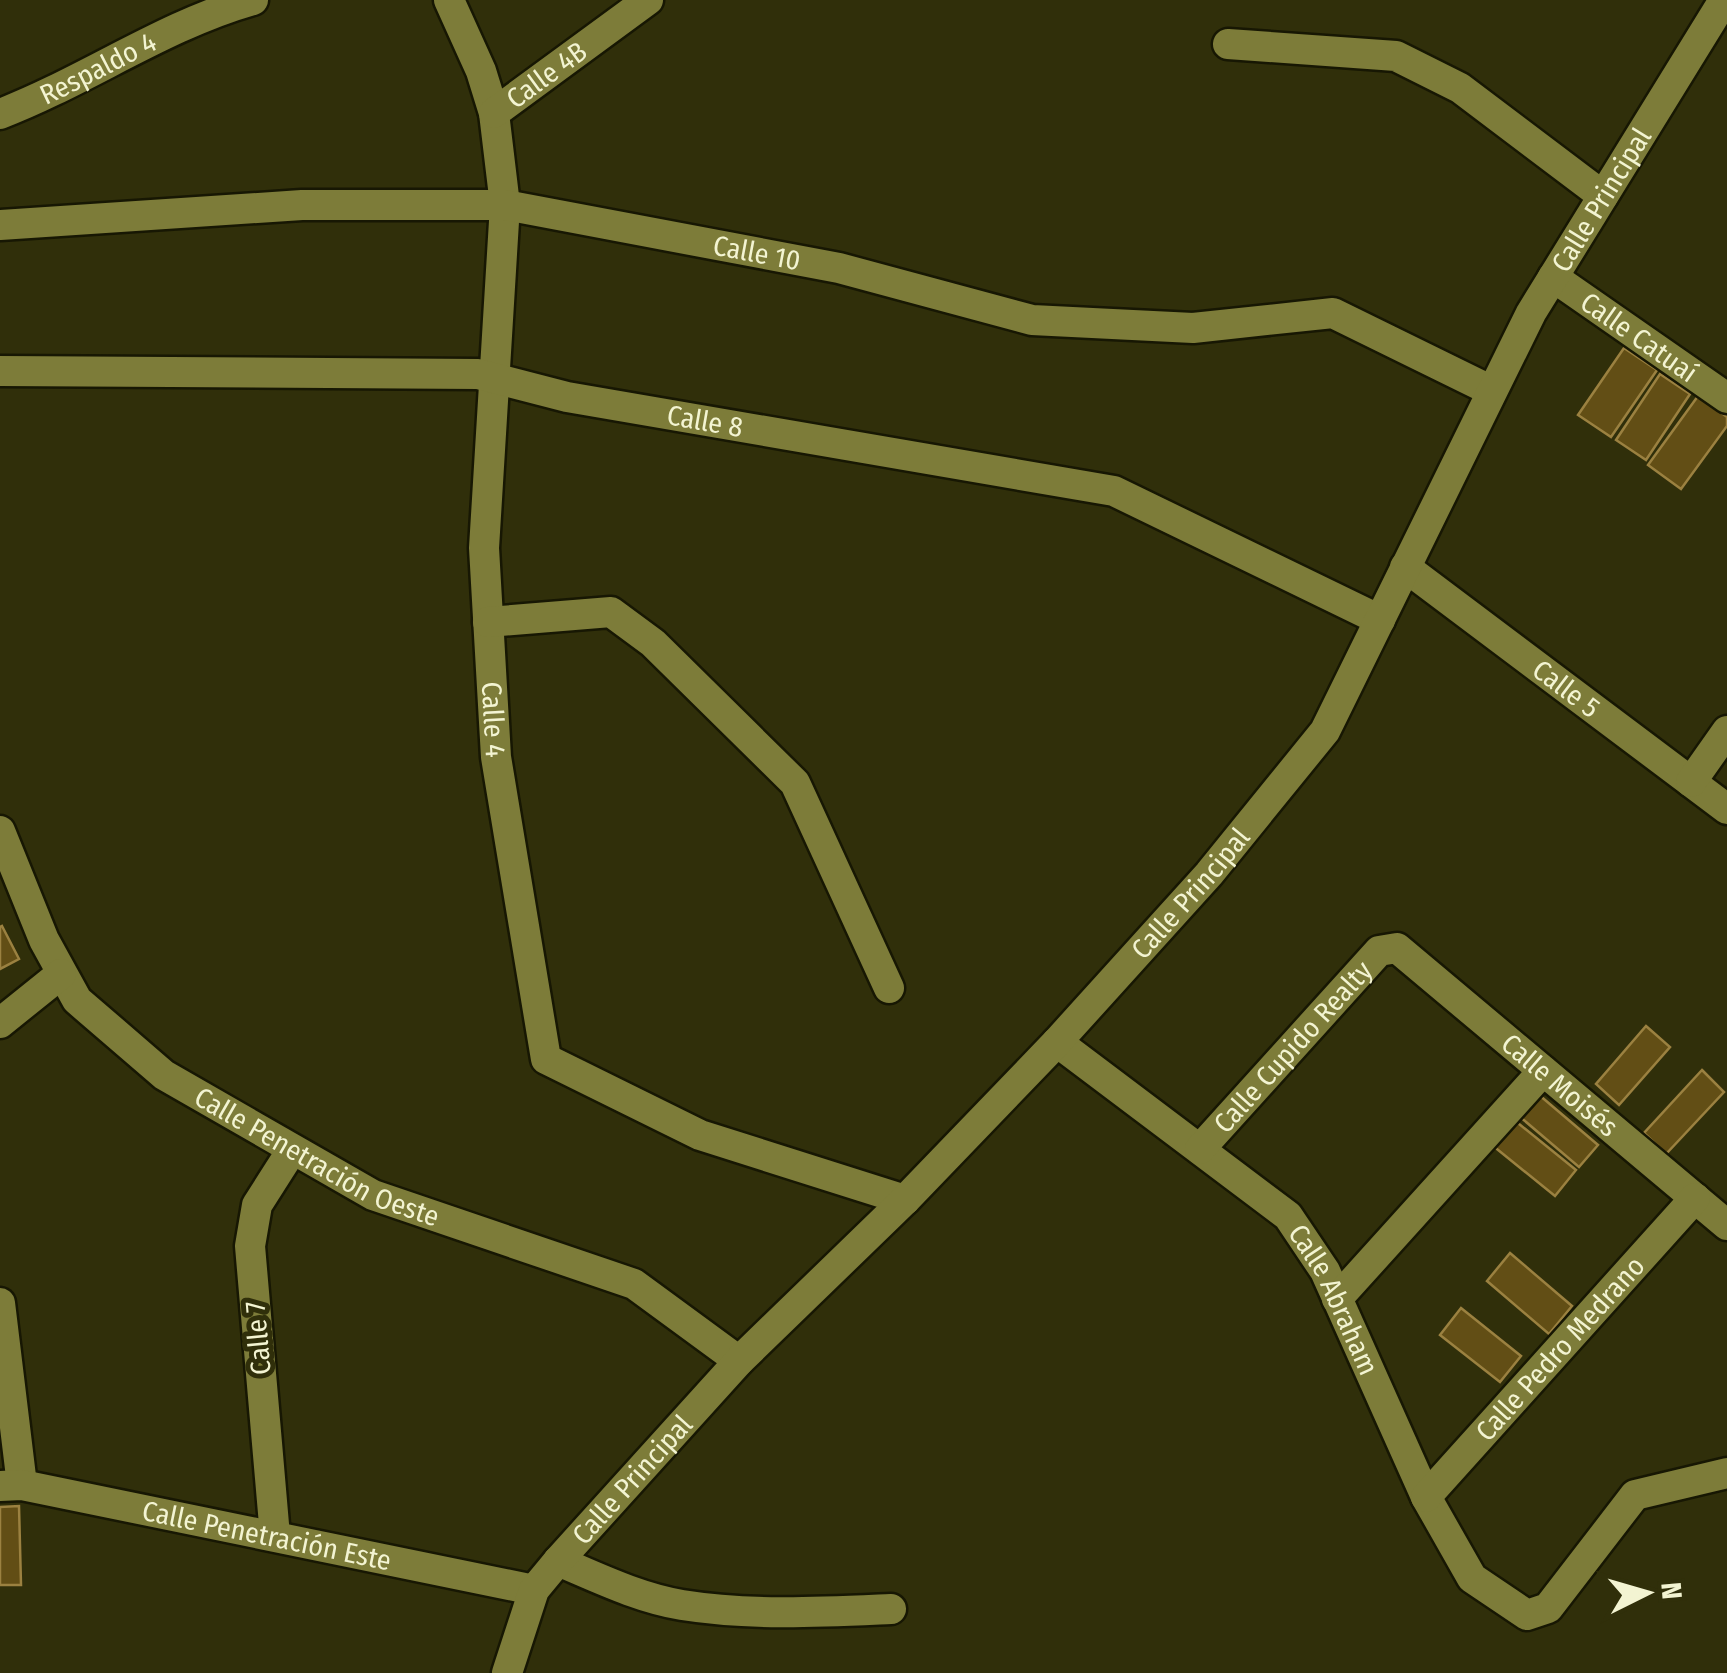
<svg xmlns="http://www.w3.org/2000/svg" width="1727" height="1673" viewBox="0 0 1727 1673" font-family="'Fira Sans Condensed',sans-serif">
	<rect width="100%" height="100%" fill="#302f0a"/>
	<path fill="#624e15" stroke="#9b8140" stroke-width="2.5" d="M1624,348L1657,370L1611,437L1578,415Z
		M1660,374L1690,394L1646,460L1616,440Z
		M1698,396L1727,417V426L1681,489L1648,465Z
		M2,926L19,959L0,969V927Z
		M1646,1026L1670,1047L1619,1105L1596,1084Z
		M1702,1070L1724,1092L1666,1154L1644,1133Z
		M1538,1094L1598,1145L1579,1167L1519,1116Z
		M1513,1119L1576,1170L1555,1196L1492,1145Z
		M1510,1253L1572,1306L1549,1334L1487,1281Z
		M1461,1308L1521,1356L1500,1382L1440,1335Z
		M19,1506L21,1585H0V1507Z"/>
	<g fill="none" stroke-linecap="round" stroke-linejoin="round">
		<g stroke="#171703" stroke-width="35">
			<g id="minor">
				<path id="s1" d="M449,0L481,71L494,113L505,205L484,548L496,757L546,1059L700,1135L905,1200"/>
				<path d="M1228,44L1396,56L1460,88L1603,196"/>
				<path id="s2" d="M494,113L648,0"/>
				<path id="s3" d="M0,114C86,81 164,25 253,0"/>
				<path id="s4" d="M0,225L302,205H505L839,268L1032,320L1193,328L1333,313L1492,391"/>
				<path id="s5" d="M1553,277L1727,398"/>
				<path id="s6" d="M0,371L478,374L567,397L1114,491L1380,620"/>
				<path id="s7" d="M1405,567L1727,809"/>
				<path d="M488,622L611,612L653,643L795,783L889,988"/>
				<path d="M1691,782L1727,731"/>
				<path id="s8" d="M0,831L44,940L77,1000L164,1075L373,1195L634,1284L739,1361"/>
				<path d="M0,1023L61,974"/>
				<path id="s9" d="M1057,1042L1288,1216L1325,1271L1426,1497L1472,1578L1527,1615L1548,1608L1635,1495L1727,1473"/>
				<path id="s10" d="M1200,1149L1379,951L1397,948L1727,1225"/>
				<path d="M1337,1299L1543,1071"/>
				<path d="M0,1303L22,1485"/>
				<path id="s11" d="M0,1486L22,1485L534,1590"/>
				<path id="s12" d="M1426,1497L1695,1198"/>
				<path d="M275,1536L250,1246L257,1205L292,1150"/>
				<path d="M558,1561C598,1578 639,1598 682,1605C751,1616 822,1612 891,1609"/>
				<path id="s13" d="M507,1673L534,1590L558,1561L739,1361L905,1200L1057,1042L1209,874L1325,731L1531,313L1724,0"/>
			</g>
		</g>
		<use href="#minor" stroke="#7d7c39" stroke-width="30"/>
	</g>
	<g text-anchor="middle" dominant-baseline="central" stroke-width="10" stroke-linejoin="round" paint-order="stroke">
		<g font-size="28" fill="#f3f4d2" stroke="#302f0a">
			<text stroke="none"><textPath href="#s3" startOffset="108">Respaldo 4</textPath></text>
			<text stroke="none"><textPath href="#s2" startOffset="65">Calle 4B</textPath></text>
			<text stroke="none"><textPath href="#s13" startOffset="1855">Calle Principal</textPath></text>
			<text stroke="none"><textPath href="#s4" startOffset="762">Calle 10</textPath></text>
			<text stroke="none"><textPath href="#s5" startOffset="105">Calle Catuaí</textPath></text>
			<text stroke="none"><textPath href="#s6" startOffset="710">Calle 8</textPath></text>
			<text stroke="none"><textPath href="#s7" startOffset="202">Calle 5</textPath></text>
			<text stroke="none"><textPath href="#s1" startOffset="730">Calle 4</textPath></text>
			<text stroke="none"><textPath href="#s13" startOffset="1045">Calle Principal</textPath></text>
			<text stroke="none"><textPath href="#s10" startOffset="138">Calle Cupido Realty</textPath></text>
			<text stroke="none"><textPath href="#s10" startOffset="498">Calle Moisés</textPath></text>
			<text stroke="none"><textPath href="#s8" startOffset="475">Calle Penetración Oeste</textPath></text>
			<text stroke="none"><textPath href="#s9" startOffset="385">Calle Abraham</textPath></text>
			<text transform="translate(258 1338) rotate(-95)">Calle 7</text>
			<text stroke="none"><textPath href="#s12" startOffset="200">Calle Pedro Medrano</textPath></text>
			<text stroke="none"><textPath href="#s13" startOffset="235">Calle Principal</textPath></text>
			<text stroke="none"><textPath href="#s11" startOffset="272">Calle Penetración Este</textPath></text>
		</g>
	</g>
	<g transform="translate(1647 1593) rotate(85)" stroke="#302f0a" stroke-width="8" paint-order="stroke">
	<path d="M0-8L18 38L0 25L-18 38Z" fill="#f3f4d2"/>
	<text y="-15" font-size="28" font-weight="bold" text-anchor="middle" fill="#f3f4d2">N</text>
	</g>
</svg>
